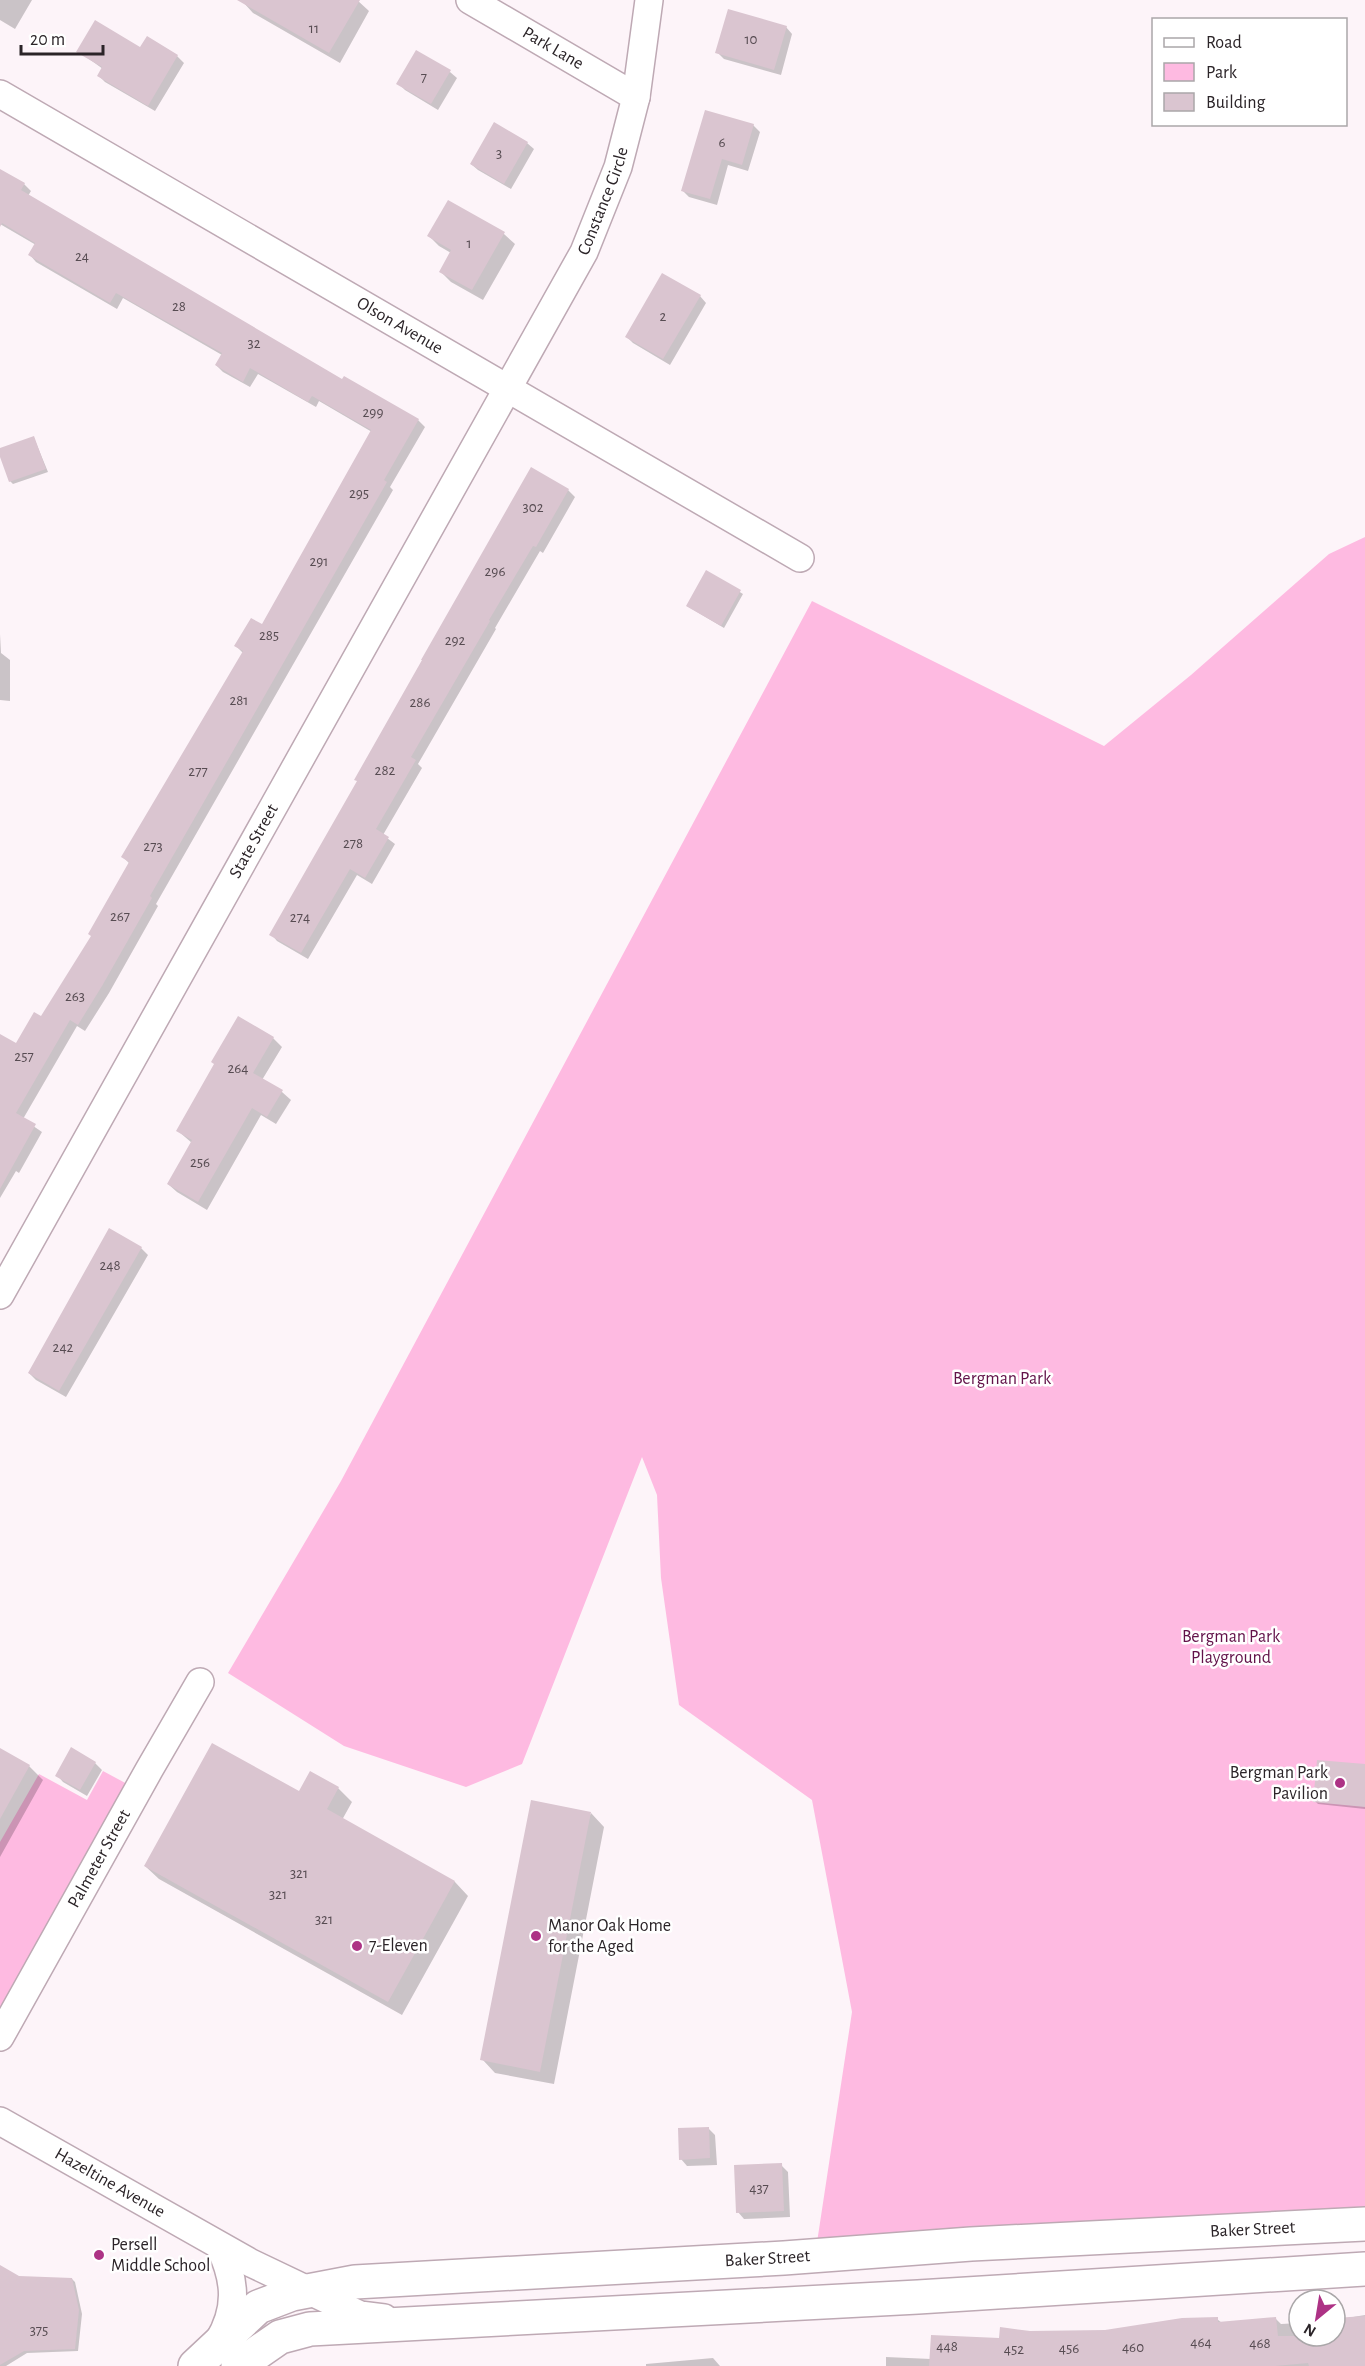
<svg xmlns="http://www.w3.org/2000/svg" width="1365" height="2366" viewBox="0 0 1365 2366" font-family="'Alegreya Sans',sans-serif">
	<rect width="100%" height="100%" fill="#fdf4f9"/>
	<path fill="#febae1" d="M1365,537V2216L816,2249L852,2012L812,1800L679,1705L661,1578L657,1495L642,1457L522,1764L466,1787L344,1746L228,1673L341,1481L812,601L1104,746L1191,675L1329,554Z
		M103,1771L129,1785L0,2015V1842L39,1774L87,1800Z"/>
	<path fill="#0003" d="M0,0H32L15,29L0,20Z
		M244,0H357L369,11L340,63L253,13L243,2Z
		M786,27L792,34L781,75L724,59L717,52Z
		M141,49L177,56L184,63L155,111L105,82L99,76L103,69L78,51Z
		M450,72L457,78L438,110L405,90L398,83Z
		M753,125L760,132L748,171L728,165L717,205L689,197L683,191Z
		M527,143L534,149L511,189L478,170L471,164Z
		M0,170L24,184L31,191L28,196L342,381L418,420L425,427L390,487L393,490L156,904L158,906L109,993L85,1031L77,1026L23,1119L42,1132L19,1173L16,1171L0,1198V1035L17,1045L41,1018L92,937L130,864L123,857L244,654L236,646L263,626L372,432L319,401L316,407L258,374L250,387L223,372L216,365L222,355L123,298L117,309L36,262L30,255L36,245L0,224Z
		M448,202L504,234L515,244L483,300L451,282L441,272L451,253L439,246L429,236Z
		M700,296L706,303L670,365L633,343L627,337Z
		M34,438L48,472L13,484L10,481L0,450Z
		M531,469L568,490L575,497L543,553L540,551L495,628L496,629L418,764L422,768L383,835L395,844L372,884L357,875L308,959L277,941L271,934L358,782Z
		M707,572L743,594L724,628L687,606Z
		M0,634L1,653L10,660V701L0,700Z
		M273,1038L282,1047L262,1080L282,1092L291,1100L276,1124L261,1115L207,1210L177,1192L168,1184L192,1143L178,1131Z
		M141,1248L148,1255L66,1397L36,1380L29,1373Z
		M0,1750L29,1766L43,1780L0,1857Z
		M95,1763L102,1770L87,1796L63,1782L57,1775Z
		M1365,1766V1809L1318,1804L1315,1801Z
		M311,1773L338,1788L352,1802L342,1820L455,1882L468,1896L402,2015L159,1879L145,1866L299,1793Z
		M591,1813L604,1827L554,2084L495,2073L482,2059Z
		M708,2128L715,2135L717,2165L687,2166L681,2159Z
		M781,2165L788,2172L790,2217L744,2219L738,2212Z
		M0,2267L19,2277L72,2279L75,2282L82,2314L78,2351L27,2353L6,2366H0Z
		M1365,2315V2366H886V2357L931,2359L1029,2332H1105L1217,2319L1222,2323L1275,2318L1281,2324L1299,2323V2336H1335V2320Z
		M713,2358L720,2366H646V2364Z"/>
	<path fill="#dac5d0" d="M237,0H360L329,53Z
		M728,9L787,26L774,70L715,53Z
		M95,20L140,47L147,36L178,55L148,106L97,76L102,67L76,52Z
		M416,50L451,70L431,104L396,84Z
		M705,110L754,124L742,165L722,159L710,199L681,191Z
		M494,122L528,142L504,184L470,164Z
		M0,169L25,183L21,190L342,379L344,376L419,419L384,480L387,482L150,896L152,898L102,986L78,1025L70,1020L16,1113L36,1124L0,1189V1034L16,1043L34,1012L41,1016L91,936L88,934L129,862L121,857L243,651L234,646L251,618L262,624L371,430L312,396L308,402L250,368L243,382L215,365L222,353L116,293L110,303L28,255L35,243L2,223L0,227Z
		M448,200L505,232L472,290L439,272L451,250L427,236Z
		M662,273L701,295L663,359L625,337Z
		M34,436L46,469L9,482L0,457V448Z
		M531,467L569,489L536,547L533,546L489,620L490,621L411,757L416,760L376,829L389,837L365,878L350,869L301,953L269,935L357,781L354,780L422,660H421Z
		M706,570L741,590L721,626L686,606Z
		M238,1016L274,1037L253,1073L283,1090L267,1117L252,1108L198,1202L167,1184L192,1140L176,1131L214,1064L211,1062Z
		M109,1228L142,1247L59,1391L28,1373Z
		M212,1743L299,1791L310,1771L339,1787L327,1809L455,1881L388,2002L144,1866Z
		M71,1747L96,1762L80,1790L55,1776Z
		M0,1748L30,1765L0,1819Z
		M1317,1760L1365,1764V1807L1313,1802Z
		M531,1800L591,1812L540,2072L480,2060Z
		M709,2127L710,2158L679,2160L678,2128Z
		M782,2163L784,2211L736,2213L734,2165Z
		M0,2265L19,2276L72,2278L79,2310L75,2349L24,2351L0,2365Z
		M1365,2316V2366H1309L1308,2363L1275,2366H929L931,2335L999,2338L1000,2327L1030,2331L1105,2330L1182,2318L1218,2317V2322L1276,2317L1278,2336H1335V2318Z"/>
	<g fill="none" stroke-linecap="round" stroke-linejoin="round">
		<g stroke="#bea9b4" stroke-width="30">
			<g id="street">
				<path id="s1" d="M470,0L636,97"/>
				<path id="s2" d="M0,94L800,558"/>
				<path id="s3" d="M0,1295L584,252L618,167L636,97L649,0"/>
				<path id="s4" d="M0,2037L149,1770L200,1682"/>
				<path id="s5" d="M0,2121L251,2263L360,2315L384,2318"/>
				<path d="M218,2342C238,2309 236,2281 220,2247"/>
			</g>
		</g>
		<g stroke="#bea9b4" stroke-width="36">
			<g id="secondary">
				<path id="s6" d="M195,2366L258,2307L292,2294L355,2282L784,2258L971,2244L1365,2224"/>
				<path d="M238,2366L280,2337L310,2329L918,2297L1365,2269"/>
			</g>
		</g>
		<use href="#street" stroke="#fff" stroke-width="27"/>
		<use href="#secondary" stroke="#fff" stroke-width="33"/>
	</g>
	<g fill="#ad3285" stroke="#fff" stroke-width="2">
		<circle cx="1340" cy="1783" r="6"/>
		<circle cx="536" cy="1936" r="6"/>
		<circle cx="357" cy="1946" r="6"/>
		<circle cx="99" cy="2255" r="6"/>
	</g>
	<g text-anchor="middle" dominant-baseline="central" stroke-width="5" stroke-linejoin="round" paint-order="stroke">
		<g font-size="15" fill="#574c52">
			<text x="314" y="28">11</text>
			<text x="751" y="39">10</text>
			<text x="424" y="77">7</text>
			<text x="722" y="142">6</text>
			<text x="499" y="153">3</text>
			<text x="469" y="243">1</text>
			<text x="82" y="256">24</text>
			<text x="179" y="306">28</text>
			<text x="663" y="316">2</text>
			<text x="254" y="343">32</text>
			<text x="373" y="412">299</text>
			<text x="359" y="493">295</text>
			<text x="533" y="507">302</text>
			<text x="319" y="561">291</text>
			<text x="495" y="571">296</text>
			<text x="269" y="635">285</text>
			<text x="455" y="640">292</text>
			<text x="239" y="700">281</text>
			<text x="420" y="702">286</text>
			<text x="385" y="770">282</text>
			<text x="198" y="771">277</text>
			<text x="353" y="843">278</text>
			<text x="153" y="846">273</text>
			<text x="120" y="916">267</text>
			<text x="300" y="917">274</text>
			<text x="75" y="996">263</text>
			<text x="24" y="1056">257</text>
			<text x="238" y="1068">264</text>
			<text x="200" y="1162">256</text>
			<text x="110" y="1265">248</text>
			<text x="63" y="1347">242</text>
			<text x="299" y="1873">321</text>
			<text x="278" y="1894">321</text>
			<text x="324" y="1919">321</text>
			<text x="759" y="2188">437</text>
			<text x="39" y="2330">375</text>
			<text x="1201" y="2342">464</text>
			<text x="1260" y="2343">468</text>
			<text x="947" y="2346">448</text>
			<text x="1133" y="2347">460</text>
			<text x="1069" y="2348">456</text>
			<text x="1014" y="2349">452</text>
		</g>
		<g font-size="18" fill="#2b2428" stroke="#fff">
			<text stroke="none"><textPath href="#s1" startOffset="96">Park Lane</textPath></text>
			<text stroke="none"><textPath href="#s3" startOffset="1250">Constance Circle</textPath></text>
			<text stroke="none"><textPath href="#s2" startOffset="462">Olson Avenue</textPath></text>
			<text stroke="none"><textPath href="#s3" startOffset="520">State Street</textPath></text>
			<text stroke="none"><textPath href="#s4" startOffset="204">Palmeter Street</textPath></text>
			<text stroke="none"><textPath href="#s5" startOffset="126">Hazeltine Avenue</textPath></text>
			<text stroke="none"><textPath href="#s6" startOffset="1086">Baker Street</textPath></text>
			<text stroke="none"><textPath href="#s6" startOffset="600">Baker Street</textPath></text>
		</g>
		<g font-size="18" fill="#621249" stroke="#fff">
			<text x="1002" y="1379">Bergman Park</text>
			<text x="1231" y="1637">Bergman Park<tspan x="1231" dy="21">Playground</tspan></text>
		</g>
		<g font-size="18" fill="#2b2428" stroke="#fff" text-anchor="start">
			<text x="1328" y="1773" text-anchor="end">Bergman Park<tspan x="1328" dy="21">Pavilion</tspan></text>
			<text x="548" y="1926">Manor Oak Home<tspan x="548" dy="21">for the Aged</tspan></text>
			<text x="369" y="1946">7-Eleven</text>
			<text x="111" y="2245">Persell<tspan x="111" dy="21">Middle School</tspan></text>
		</g>
	</g>
	<rect x="1152" y="18" width="195" height="108" fill="#ffffff" stroke="#aaa7a9" stroke-width="1.5"/>
	<rect x="1164" y="38" width="30" height="9" fill="#ffffff" stroke="#aaa7a9" stroke-width="1.5"/>
	<text x="1206" y="48" font-size="18" fill="#2b2428">Road</text>
	<rect x="1164" y="63" width="30" height="18" fill="#febae1" stroke="#aaa7a9" stroke-width="1.5"/>
	<text x="1206" y="78" font-size="18" fill="#2b2428">Park</text>
	<rect x="1164" y="93" width="30" height="18" fill="#dac5d0" stroke="#aaa7a9" stroke-width="1.5"/>
	<text x="1206" y="108" font-size="18" fill="#2b2428">Building</text>
	<g transform="translate(1317 2318) rotate(210)"><circle r="28" fill="#ffffff" stroke="#aaa7a9" stroke-width="1.5"/>
	<path d="M0-4.5L10 22L0 15L-10 22Z" fill="#ad3285"/>
	<text y="-9" font-size="16" font-weight="bold" text-anchor="middle" fill="#2b2428">N</text>
	</g>
	<path d="M21 45v9h82v-9" fill="none" stroke="#2b2428" stroke-width="3"/>
	<text x="30" y="45" font-size="18" fill="#2b2428" stroke="#ffffff" stroke-width="4.5" paint-order="stroke">20 m</text>
</svg>
